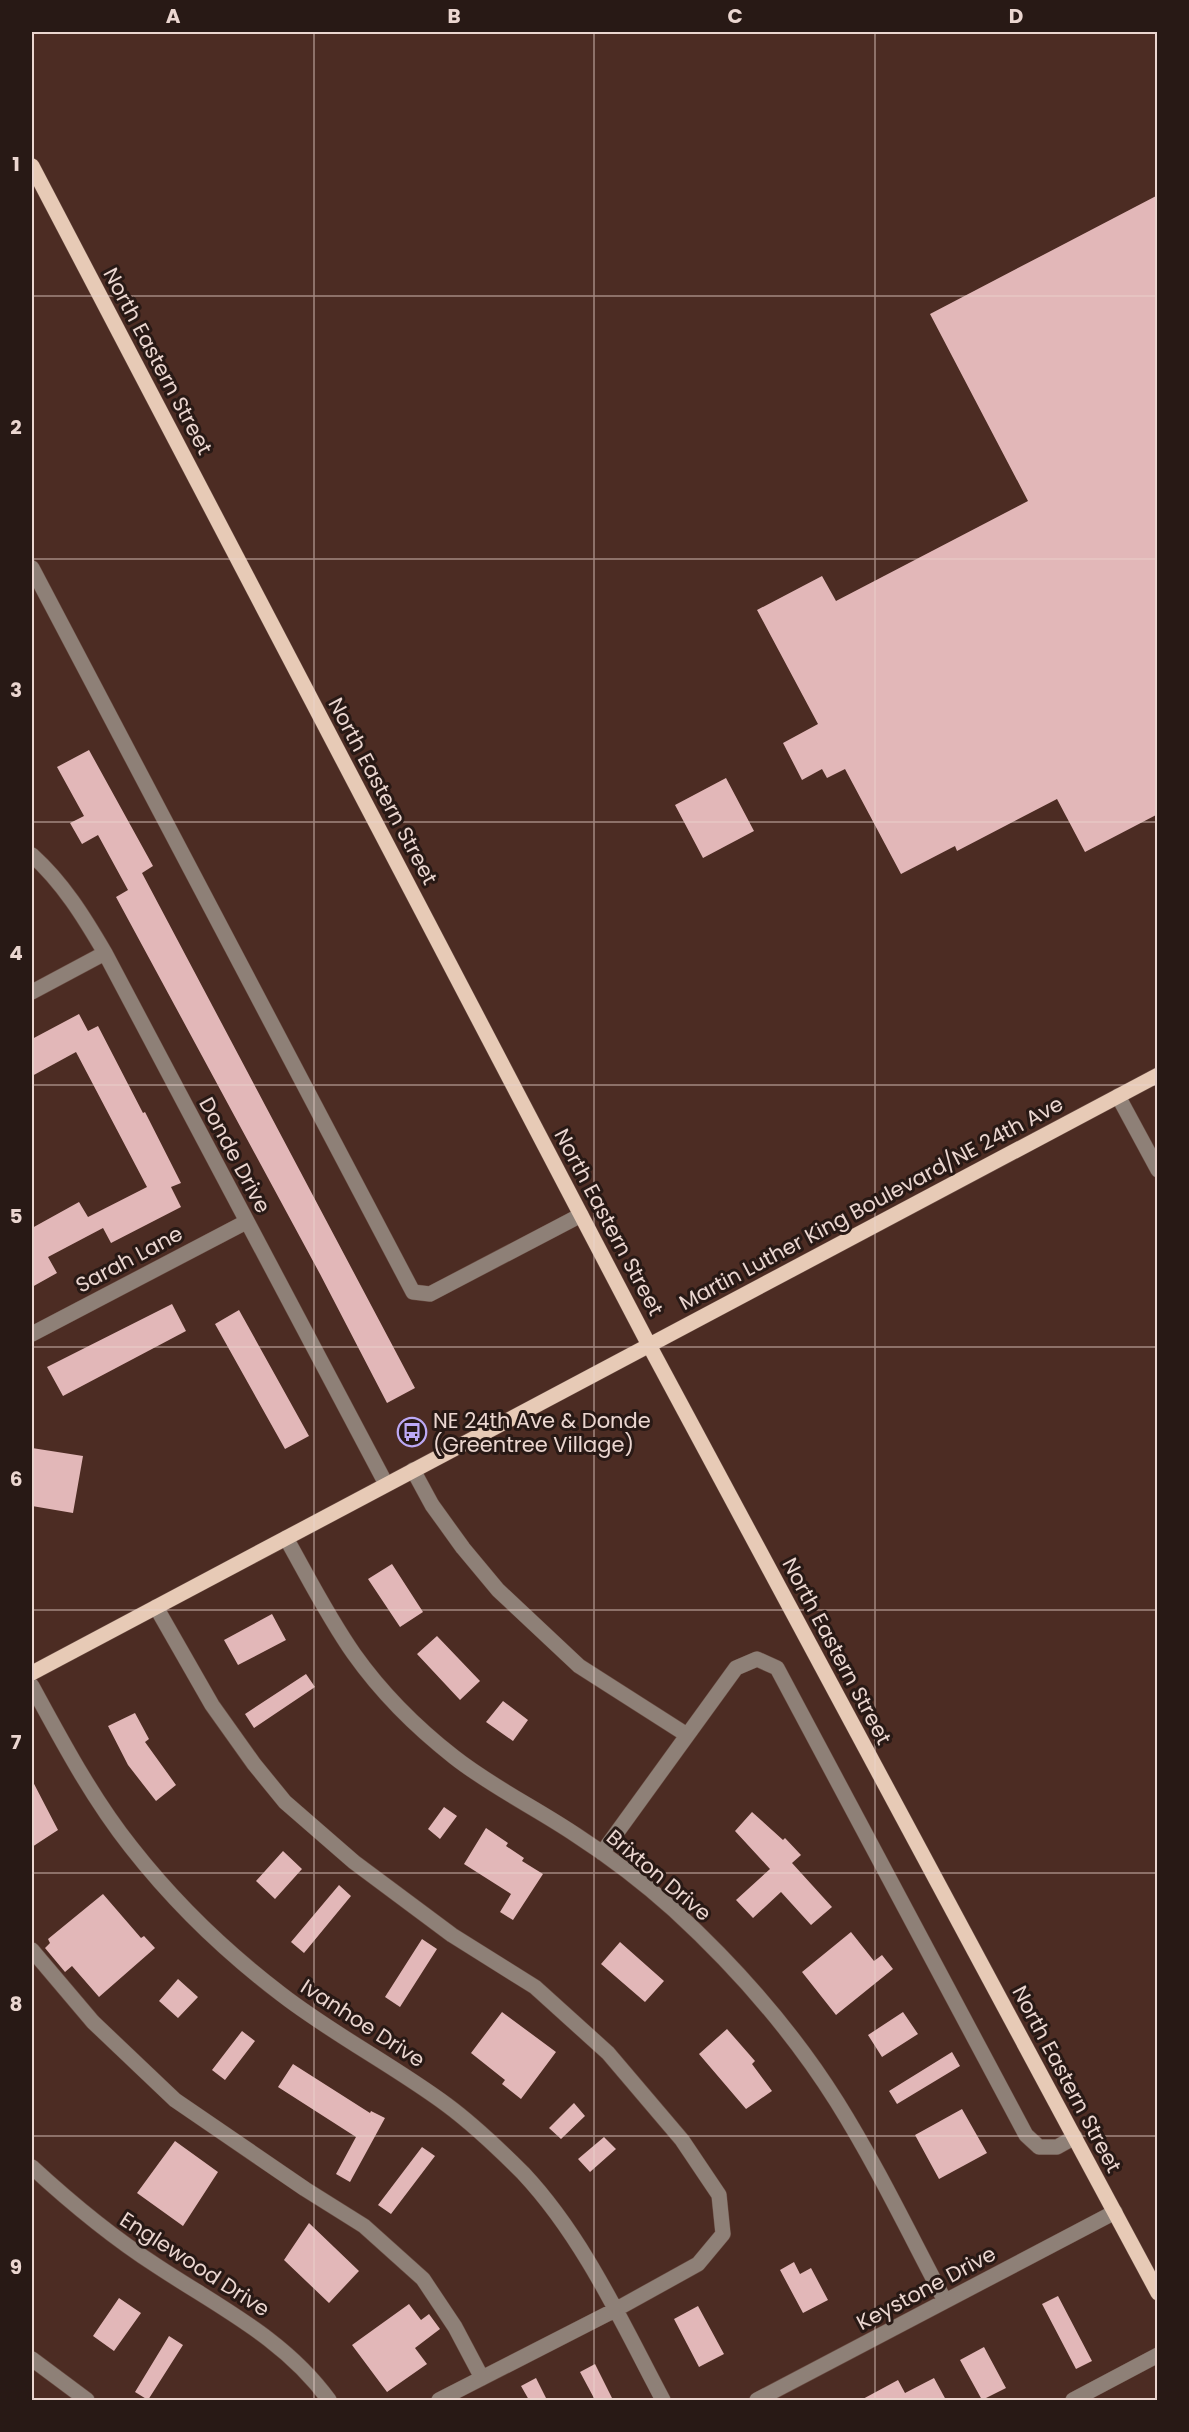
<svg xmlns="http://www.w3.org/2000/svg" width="1189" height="2432" viewBox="0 0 1189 2432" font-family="Poppins,sans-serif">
	<rect width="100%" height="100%" fill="#4c2c23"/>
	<path fill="#e2b7b8" d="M1158,195V814L1085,852L1057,799L957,851L955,846L901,874L845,769L827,778L822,769L802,780L783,743L818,724L757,610L822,576L836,601L1028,501L930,314Z
		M89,750L153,866L142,873L415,1388L387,1403L320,1274L116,897L128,890L98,835L82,844L70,823L84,816L57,767Z
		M726,778L754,831L703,858L675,805Z
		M79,1014L88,1031L98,1026L143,1113L145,1112L181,1183L171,1187L181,1207L111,1243L103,1228L48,1257L57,1273L32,1287V1228L79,1202L88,1217L147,1187L76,1052L32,1076V1039Z
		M172,1304L186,1331L63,1396L47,1367Z
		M239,1310L309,1436L285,1449L215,1324Z
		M32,1448L83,1456L73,1513L32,1506Z
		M392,1564L423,1612L400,1627L368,1579Z
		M272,1614L286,1640L238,1665L224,1640Z
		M437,1636L480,1681L460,1700L417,1654Z
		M306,1674L315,1687L254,1728L245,1714Z
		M503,1701L528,1720L513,1741L486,1722Z
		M135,1713L149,1739L145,1742L176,1785L156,1801L128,1765L108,1726Z
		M32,1780L58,1830L32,1847Z
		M444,1807L457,1816L440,1839L428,1829Z
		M752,1812L783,1840L785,1838L801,1855L792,1863L832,1907L811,1925L781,1892L753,1918L736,1900L770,1869L735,1831Z
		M486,1828L508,1843L506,1846L524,1858L522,1861L543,1874L513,1920L500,1912L511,1894L464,1864Z
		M283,1851L302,1869L275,1899L256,1881Z
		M339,1885L351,1896L304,1953L291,1942Z
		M103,1894L141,1938L144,1936L155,1948L99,1997L72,1966L65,1972L45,1948L50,1943L48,1939Z
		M851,1932L874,1961L882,1955L893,1969L836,2015L802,1972Z
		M422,1939L437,1949L400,2007L385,1997Z
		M620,1942L664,1981L645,2002L601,1964Z
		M178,1979L198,1997L178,2018L159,2001Z
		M502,2012L556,2052L521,2099L502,2084L505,2080L471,2053Z
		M903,2012L918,2034L882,2057L868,2035Z
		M727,2029L755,2061L752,2064L772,2091L746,2109L699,2054Z
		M242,2031L255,2041L225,2080L212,2070Z
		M952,2052L960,2066L897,2104L889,2091Z
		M293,2064L370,2113L371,2111L385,2118L350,2182L336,2174L356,2137L278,2087Z
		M574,2103L585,2116L561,2139L549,2128Z
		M962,2109L987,2153L939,2179L915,2135Z
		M604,2137L616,2149L590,2172L578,2159Z
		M175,2141L218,2172L183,2226L137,2193Z
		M422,2147L435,2156L391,2214L378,2205Z
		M309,2223L359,2271L329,2303L284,2260Z
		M794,2262L800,2274L811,2268L828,2300L803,2313L780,2270Z
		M1058,2296L1092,2361L1076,2369L1042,2304Z
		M119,2298L141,2313L114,2351L93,2336Z
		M409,2304L421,2320L429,2314L440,2329L415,2348L427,2364L387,2392L352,2345Z
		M698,2306L724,2354L699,2367L674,2319Z
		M169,2336L183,2345L148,2400L135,2392Z
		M984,2347L1006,2388L982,2400L960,2360Z
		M595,2364L613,2400H595L580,2372Z
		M536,2378L547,2400H529L521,2386Z
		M934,2378L946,2400H861L898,2380L905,2393Z"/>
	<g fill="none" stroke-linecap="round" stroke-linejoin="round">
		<g stroke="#694b42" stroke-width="16">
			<path id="minor" d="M32,568L413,1292L430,1294L581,1215
				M32,855C63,883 84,917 105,953L386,1484
				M32,992L105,953
				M1118,1096L1158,1170
				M32,1334L246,1222
				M413,1470L432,1505L463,1548L498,1590L579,1666L687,1735
				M286,1538C308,1577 328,1617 354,1654C381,1692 417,1728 454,1757C492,1787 536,1808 576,1835C610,1857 643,1882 674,1910C735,1966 793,2032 837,2102C877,2166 910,2235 945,2301
				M156,1607L212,1705L254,1764L285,1802L354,1862L452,1935L535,1987L608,2053L682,2140L719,2195L723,2234L698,2264L615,2310L439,2400
				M32,1686C62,1741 92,1798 131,1847C174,1902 226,1952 281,1994C334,2035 393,2065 447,2105C474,2125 499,2149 523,2173C584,2238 622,2323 663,2400
				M602,1853L736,1668L757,1659L777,1668L1026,2135L1039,2147H1057L1075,2137
				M32,1950L93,2022L175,2100L305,2189L364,2226L423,2279L455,2327L482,2378
				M32,2167C71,2203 112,2237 157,2266C219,2307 285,2339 329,2400
				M32,2359L87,2400
				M757,2400L1115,2212
				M1073,2400L1158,2355"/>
		</g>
		<g stroke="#694b42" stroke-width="16">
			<path id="major" d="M32,166L649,1345L1158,2293
				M32,1673L1158,1075"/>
		</g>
		<use href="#minor" stroke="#8e8077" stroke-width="15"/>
		<use href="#major" stroke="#e7cab6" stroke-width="15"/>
	</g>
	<path fill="none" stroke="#ebd6d0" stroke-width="1.5" stroke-opacity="0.55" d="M314,32V2400M594,32V2400M875,32V2400M32,296H1158M32,559H1158M32,822H1158M32,1085H1158M32,1347H1158M32,1610H1158M32,1873H1158M32,2136H1158"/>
	<defs>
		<g id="bus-ring" transform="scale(1.5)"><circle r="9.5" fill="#281915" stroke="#bca9f5" stroke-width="1.5"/><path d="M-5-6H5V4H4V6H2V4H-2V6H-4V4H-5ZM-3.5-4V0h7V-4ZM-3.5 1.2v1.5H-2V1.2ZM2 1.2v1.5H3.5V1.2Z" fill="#bca9f5"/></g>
	</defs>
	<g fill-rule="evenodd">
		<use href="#bus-ring" x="412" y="1432"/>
	</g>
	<g text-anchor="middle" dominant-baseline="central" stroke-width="6" stroke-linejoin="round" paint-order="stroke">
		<g font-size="21" fill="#ebd6d0" stroke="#281915">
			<text transform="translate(158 361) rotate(62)">North Eastern Street</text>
			<text transform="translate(383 791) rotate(62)">North Eastern Street</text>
			<text transform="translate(235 1155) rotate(62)">Donde Drive</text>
			<text transform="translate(871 1203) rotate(-28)">Martin Luther King Boulevard/NE 24th Ave</text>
			<text transform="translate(609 1222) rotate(62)">North Eastern Street</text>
			<text transform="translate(129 1259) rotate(-28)">Sarah Lane</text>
			<text transform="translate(837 1651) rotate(62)">North Eastern Street</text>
			<text transform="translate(659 1875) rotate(40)">Brixton Drive</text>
			<text transform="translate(363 2023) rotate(33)">Ivanhoe Drive</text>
			<text transform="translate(1067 2079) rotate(62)">North Eastern Street</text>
			<text transform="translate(195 2264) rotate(33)">Englewood Drive</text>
			<text transform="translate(926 2288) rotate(-28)">Keystone Drive</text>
		</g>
		<g font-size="21" fill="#ebd6d0" stroke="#281915" text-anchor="start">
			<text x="433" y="1420">NE 24th Ave &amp; Donde<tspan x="433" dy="24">(Greentree Village)</tspan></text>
		</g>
	</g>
	<rect width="1189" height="2432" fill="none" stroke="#281915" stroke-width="66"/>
	<rect x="33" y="33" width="1123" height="2366" fill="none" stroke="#ebd6d0" stroke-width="2"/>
	<g font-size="20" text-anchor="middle" font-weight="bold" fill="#ebd6d0">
		<text x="173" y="23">A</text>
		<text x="454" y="23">B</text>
		<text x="735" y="23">C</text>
		<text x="1016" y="23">D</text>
		<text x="16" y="171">1</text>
		<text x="16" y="434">2</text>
		<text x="16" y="697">3</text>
		<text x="16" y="960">4</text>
		<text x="16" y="1223">5</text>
		<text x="16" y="1486">6</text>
		<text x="16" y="1749">7</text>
		<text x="16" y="2011">8</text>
		<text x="16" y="2274">9</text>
	</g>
</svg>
